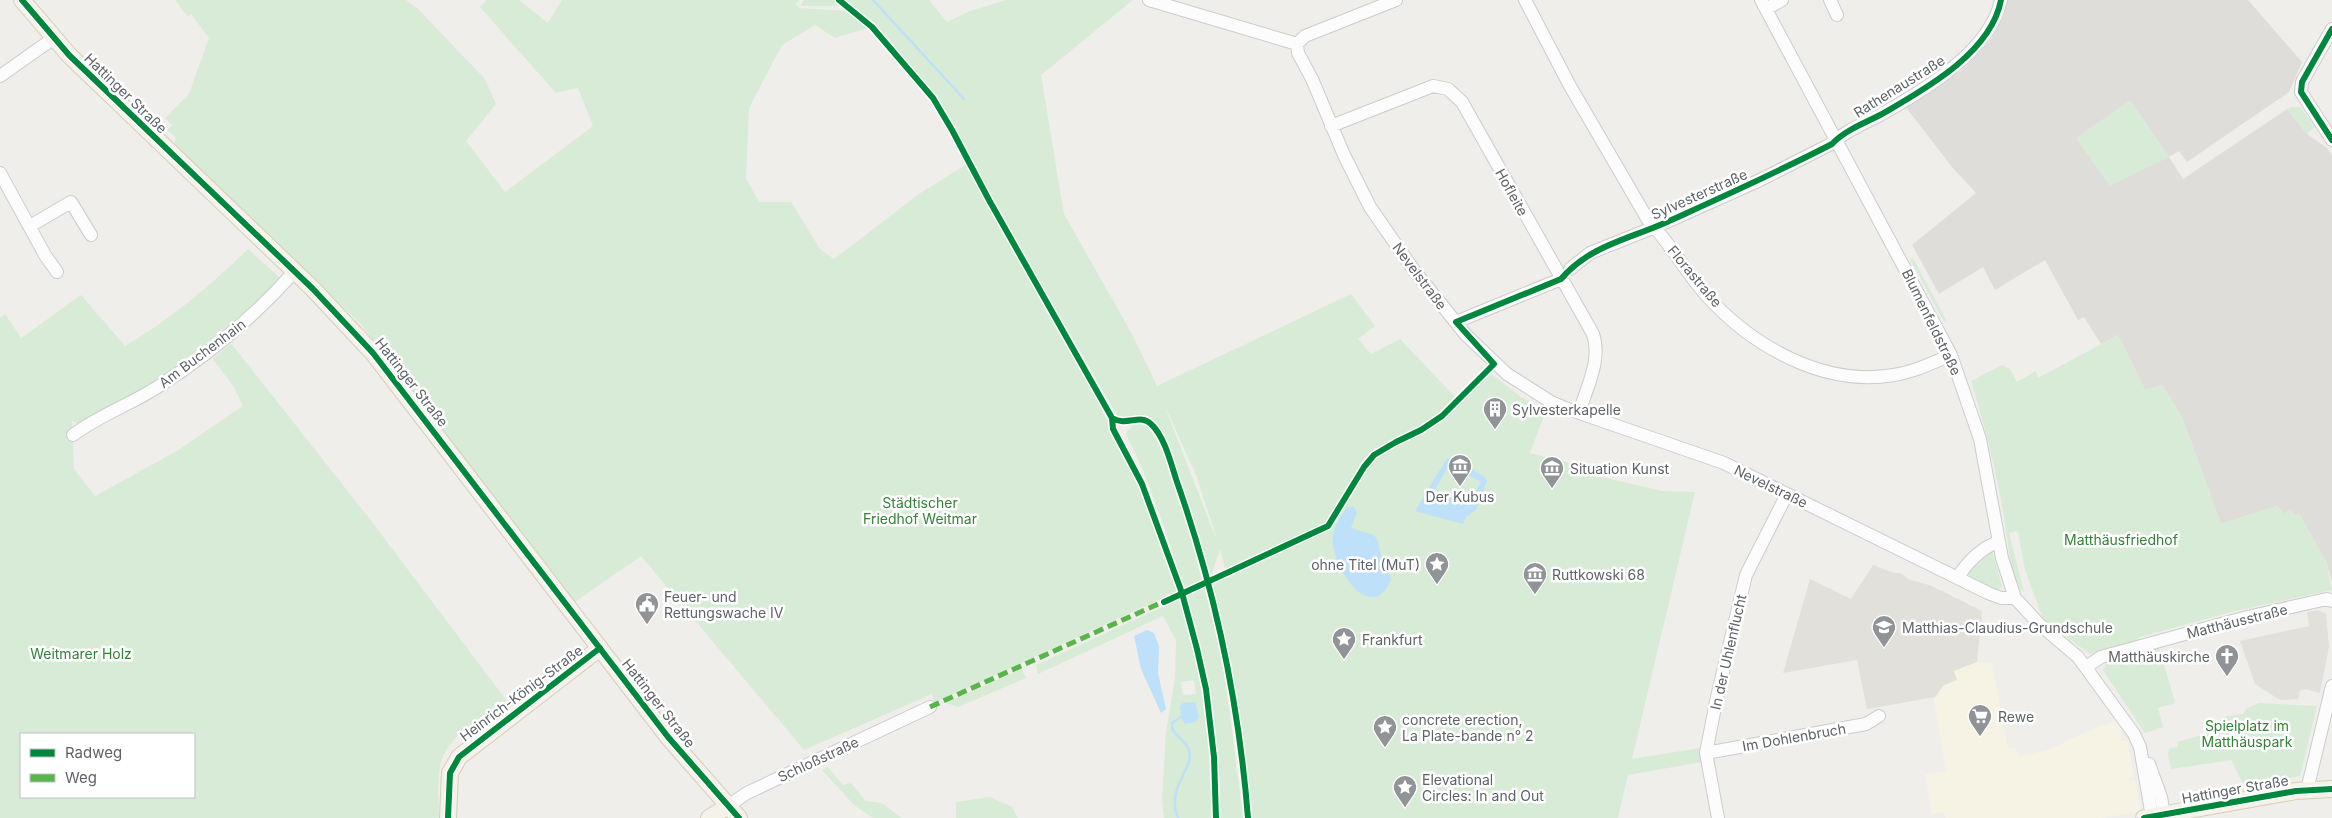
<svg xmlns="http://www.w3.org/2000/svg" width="2332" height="818" viewBox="0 0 2332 818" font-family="Inter,sans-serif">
	<rect width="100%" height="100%" fill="#efeeea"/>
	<path fill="#f7f3e4" d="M1977,662L1992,664L2008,749L2016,748L2018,756L2046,751L2097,727L2116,721L2122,730L2120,733L2121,741L2127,740L2134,777L2129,778V781L2135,780L2140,809L2136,812L2101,818H1946L1944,812L1932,814L1925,775L1946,771L1934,699L1944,685L1957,680L1954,671Z"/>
	<path fill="#dfddda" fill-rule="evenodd" d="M2008,0H2248L2302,62L2289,92L2187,162L2179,151L2169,157L2183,179L2287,109L2307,134L2327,148L2332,156V582L2326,561L2295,515L2284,514L2277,506L2221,524L2182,417L2162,385L2145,390L2118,335L2101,344L2084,317L2078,320L2045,260L1995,290L1983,267L1939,294L1912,245L1976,193L1952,167L1905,106L1961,71L1990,41L2003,18ZM2130,101L2169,157L2155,162Z"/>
	<path fill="#e2e0da" d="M1873,565L1894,573H1901L1908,579L1932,586L1982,611L1977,662L1954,671L1957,680L1944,685L1935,697L1867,709L1857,660L1783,673L1810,579L1851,599Z
		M2318,610L2326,614L2329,647L2320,693L2306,689L2300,691L2298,699L2280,700L2255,684L2240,641L2309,626L2307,612Z"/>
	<path fill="#d8ebd6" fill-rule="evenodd" d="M175,0H406L419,10L485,79L496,104L466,141L505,192L593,126L578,88L556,93L480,7L487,0H519L548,23L562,0H800L795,4L800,8L849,11L867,28L835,38L815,25L782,45L749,108L746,178L759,202H791L820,249L834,259L919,194L967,164L1067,341L1139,484L1178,591L934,703L932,694L804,750L641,556L575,602L432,419L362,325L174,145L176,137L167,130L172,125L165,118L189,94L209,38L191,14L188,17Z
		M804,0H836L844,6H802L801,5Z
		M841,0H929L947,22L970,11L1006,0H1133L1041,75L1064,214L1132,334L1157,386L1351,294L1375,326L1358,339L1371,354L1400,339L1455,397L1480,375L1481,366L1521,397L1546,410L1530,453L1589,468L1588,474L1662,491L1695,492L1632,759L1700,748L1702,762L1628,775L1618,818H1253L1232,666L1211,582L1227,575L1220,549L1211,576L1181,483L1158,425L1148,416L1140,415L1128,418L1117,415L1002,217L941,104L892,45ZM1163,402L1196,475L1216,536H1215Z
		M2130,100L2169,157L2110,186L2076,138Z
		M2292,107H2300L2315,127L2307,134L2287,109Z
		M248,249L280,278L245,315L201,353L109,409L79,424L72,421L74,469L95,496L177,451L243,406L234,387L213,359L231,343L372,522L507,701C483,715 445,737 440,767C437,783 439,802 439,818H0V318L5,314L21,338L81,295L125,346C171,319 210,286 248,249ZM21,734H194V797H21Z
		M1913,258L1946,320L1944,322L1910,259Z
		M2118,335L2145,390L2162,385L2182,417L2221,524L2277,506L2284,514L2290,509L2295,515L2299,513L2326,561L2332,590L2235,611L2140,637L2136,641L2090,654L2043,619L2025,570L2018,531L2009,533L2024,592C2015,587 2010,564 2009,554C2003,496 1988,437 1971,381L2002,365L2010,369L2017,382L2036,371L2038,378Z
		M1144,424C1171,446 1192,544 1202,580L1184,588C1167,535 1151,483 1126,434L1132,425Z
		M1992,550L2002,586L1996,592L1970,579L1967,576L1968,569Z
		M1204,588L1217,636L1226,684L1243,818H1219V783L1212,700L1203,697L1211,759L1213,818H1164L1162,800L1166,732L1175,678L1176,640L1163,616L1038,674L1036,665ZM1194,680L1196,694L1183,695L1181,682Z
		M2159,647L2175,703L2158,708L2163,727L2145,733L2103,670L2108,661Z
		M1022,669L1026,678L958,707L946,703Z
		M2259,703L2317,706L2300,776L2244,786L2231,760L2171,769L2168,755L2169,749L2178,747L2177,742L2209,733L2221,742L2228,741L2227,737L2214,730L2223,717L2243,714L2247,708Z
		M828,767L843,785L851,783L866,801L882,803L901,818H873L854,805L822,770Z
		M990,797L1012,807L1018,818H956V802Z"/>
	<path fill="#bfe0f9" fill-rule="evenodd" d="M1447,458H1453L1485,477L1487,481L1476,510L1466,517L1463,524L1415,511ZM1449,465L1481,482L1469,505L1435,490Z
		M1347,507H1354L1357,512L1351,528L1374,535C1380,543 1379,549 1382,558C1384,566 1390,570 1391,580C1388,585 1386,592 1380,595C1356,609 1328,553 1333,534C1335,525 1342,514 1347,507Z
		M1147,630L1154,633L1159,646L1158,673L1166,709L1161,713L1141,669L1134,636Z
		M1195,702L1199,717L1195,722L1185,724L1181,717L1180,706L1183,703Z"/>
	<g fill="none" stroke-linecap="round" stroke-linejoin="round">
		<path stroke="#bfe0f9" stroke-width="2.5" d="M873,0L964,99
			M1178,818C1165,787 1195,769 1189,750C1186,741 1175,736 1172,728V723L1181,717"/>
		<g stroke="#cbcccc" stroke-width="14">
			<path id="minor" d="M1149,0L1297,44
				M1525,0L1570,86L1648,220C1670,243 1685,271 1706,295C1752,346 1823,387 1894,375C1914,372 1932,363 1951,355
				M1761,0L1951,355L1980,439L2002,558L2015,598L2039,624L2078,657L2134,734L2140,747L2152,817
				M1830,0L1837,15
				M1766,9L1782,0
				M2332,29L2302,82L2301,92L2332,140
				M1297,44L1298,53L1312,79L1344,155L1370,207L1413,269L1466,335L1507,374L1551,402L1565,408L1724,463L1988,593L2001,598H2015
				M1297,44L1305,36L1396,0
				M0,76L54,38
				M1331,126L1433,86L1448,89L1462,102L1593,334C1602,360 1586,389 1579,413
				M0,173L45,255L57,272
				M30,226L71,202L91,235
				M1570,269L1590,253L1655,227L1760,180L1831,144C1845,131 1863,124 1880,115C1923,91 1991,51 2001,0
				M1456,322L1561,279
				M73,435C98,416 129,405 156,388C207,356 254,317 294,272
				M1958,578C1965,564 1983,546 1999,542
				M2086,667L2101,657L2247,617L2327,599L2332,601
				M1706,753L1866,724L1879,716
				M2149,764L2161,797L2164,815
				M2307,790L2332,686
				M728,806L747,793L930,707
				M1718,818L1706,753L1717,697L1746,575L1787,494"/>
		</g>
		<g stroke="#d7ceb8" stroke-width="18">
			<path id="major" d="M22,0L69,55L313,289L373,353L668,737L739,818
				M448,818L450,773L459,757L600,648
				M709,818L728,806
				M2144,818L2296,791L2332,789"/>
		</g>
		<use href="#minor" stroke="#fdfcfc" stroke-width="12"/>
		<use href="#major" stroke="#f4f2e9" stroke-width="16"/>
		<path stroke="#e4e4e4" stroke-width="1" d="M20,0L49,36L82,71L346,325L399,387L664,735L736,818
			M2135,818L2305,788L2332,787"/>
		<path stroke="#58b549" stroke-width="5" stroke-dasharray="10 5" stroke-linecap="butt" d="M930,707L1167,600"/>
		<g stroke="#fff" stroke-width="9">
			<path id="cycleway" d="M22,0L69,55L313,289L373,353L668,737L739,818
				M839,0L872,27L933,98L952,130L989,200L1112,418C1127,427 1140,413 1151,424C1165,437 1171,464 1177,482C1215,590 1239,704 1248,818
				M2332,29L2302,82L2301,92L2332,140
				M1112,418L1113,429L1142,484L1182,593L1197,649L1206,689L1214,757L1216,818
				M1164,602L1328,526L1364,467L1374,455L1396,442L1421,430L1442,416L1494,364L1456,322L1561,279C1589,246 1629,239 1667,222C1722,197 1778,172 1832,144C1845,130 1865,123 1882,114C1925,89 1991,53 2001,0
				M448,818L450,773L459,757L600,648
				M2144,818L2296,791L2332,789"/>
		</g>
		<use href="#cycleway" stroke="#00873e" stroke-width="6"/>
	</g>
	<defs>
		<g id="building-pin" transform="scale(1.25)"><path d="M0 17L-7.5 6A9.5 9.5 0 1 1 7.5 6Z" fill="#919496" stroke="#fff"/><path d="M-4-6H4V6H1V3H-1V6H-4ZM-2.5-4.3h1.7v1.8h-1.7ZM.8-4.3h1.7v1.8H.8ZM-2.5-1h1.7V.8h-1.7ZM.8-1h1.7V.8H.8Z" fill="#fff"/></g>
		<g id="museum-pin" transform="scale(1.25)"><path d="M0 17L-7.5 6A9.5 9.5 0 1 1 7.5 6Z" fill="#919496" stroke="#fff"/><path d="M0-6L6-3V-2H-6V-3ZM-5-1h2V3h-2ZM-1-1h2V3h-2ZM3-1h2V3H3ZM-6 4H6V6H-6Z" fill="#fff"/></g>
		<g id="sight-pin" transform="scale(1.25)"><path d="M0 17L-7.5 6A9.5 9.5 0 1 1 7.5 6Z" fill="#919496" stroke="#fff"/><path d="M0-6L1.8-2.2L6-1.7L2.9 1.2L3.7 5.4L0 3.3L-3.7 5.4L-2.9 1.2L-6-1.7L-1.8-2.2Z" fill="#fff"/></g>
		<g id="civic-pin" transform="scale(1.25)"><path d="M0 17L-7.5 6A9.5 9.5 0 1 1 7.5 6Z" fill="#919496" stroke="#fff"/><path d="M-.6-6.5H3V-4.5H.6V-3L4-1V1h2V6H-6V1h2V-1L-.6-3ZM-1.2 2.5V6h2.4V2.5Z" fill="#fff"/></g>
		<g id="school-pin" transform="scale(1.25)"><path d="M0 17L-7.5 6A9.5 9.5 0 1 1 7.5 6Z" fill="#919496" stroke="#fff"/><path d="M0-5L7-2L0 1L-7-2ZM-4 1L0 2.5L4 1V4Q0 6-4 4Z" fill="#fff"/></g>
		<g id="church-pin" transform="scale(1.25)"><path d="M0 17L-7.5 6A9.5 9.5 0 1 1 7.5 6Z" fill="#919496" stroke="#fff"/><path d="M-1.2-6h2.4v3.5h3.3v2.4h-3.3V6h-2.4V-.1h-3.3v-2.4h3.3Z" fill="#fff"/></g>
		<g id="supermarket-pin" transform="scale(1.25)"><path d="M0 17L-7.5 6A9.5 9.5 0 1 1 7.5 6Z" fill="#919496" stroke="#fff"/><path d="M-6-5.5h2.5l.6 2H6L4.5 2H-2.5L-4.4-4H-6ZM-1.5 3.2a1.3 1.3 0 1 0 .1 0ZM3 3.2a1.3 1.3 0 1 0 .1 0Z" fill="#fff"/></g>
	</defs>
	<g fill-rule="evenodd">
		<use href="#building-pin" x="1495" y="409"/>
		<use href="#museum-pin" x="1460" y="466"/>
		<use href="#museum-pin" x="1552" y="468"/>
		<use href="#sight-pin" x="1437" y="564"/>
		<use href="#museum-pin" x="1535" y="574"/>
		<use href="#civic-pin" x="647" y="604"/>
		<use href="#school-pin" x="1884" y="627"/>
		<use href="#sight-pin" x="1344" y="639"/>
		<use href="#church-pin" x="2227" y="656"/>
		<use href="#supermarket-pin" x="1980" y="716"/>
		<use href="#sight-pin" x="1385" y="727"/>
		<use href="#sight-pin" x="1405" y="787"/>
	</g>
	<g text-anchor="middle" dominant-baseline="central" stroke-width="5" stroke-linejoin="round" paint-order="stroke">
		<g font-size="14" fill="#5f6368" stroke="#fff">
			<text transform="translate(1899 86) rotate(-32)">Rathenaustraße</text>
			<text transform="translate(126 93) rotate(44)">Hattinger Straße</text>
			<text transform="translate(1512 192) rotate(61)">Hofleite</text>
			<text transform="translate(1699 194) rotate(-24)">Sylvesterstraße</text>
			<text transform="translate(1420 276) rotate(53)">Nevelstraße</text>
			<text transform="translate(1695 276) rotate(50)">Florastraße</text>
			<text transform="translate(1932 322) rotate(64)">Blumenfeldstraße</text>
			<text transform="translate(202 353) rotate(-37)">Am Buchenhain</text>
			<text transform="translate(412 382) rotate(52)">Hattinger Straße</text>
			<text transform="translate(1771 486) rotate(26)">Nevelstraße</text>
			<text transform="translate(2237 621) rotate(-14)">Matthäusstraße</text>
			<text transform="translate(1728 652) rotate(-77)">In der Uhlenflucht</text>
			<text transform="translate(521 693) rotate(-37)">Heinrich-König-Straße</text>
			<text transform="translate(659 703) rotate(52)">Hattinger Straße</text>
			<text transform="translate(1794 737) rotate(-10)">Im Dohlenbruch</text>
			<text transform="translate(818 759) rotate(-25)">Schloßstraße</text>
			<text transform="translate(2235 789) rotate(-10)">Hattinger Straße</text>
		</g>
		<g font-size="14" fill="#5f6368" stroke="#fff" text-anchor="start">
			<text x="1512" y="409">Sylvesterkapelle</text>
			<text x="1570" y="468">Situation Kunst</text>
			<text x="1460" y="496" text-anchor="middle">Der Kubus</text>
			<text x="1420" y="564" text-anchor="end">ohne Titel (MuT)</text>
			<text x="1552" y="574">Ruttkowski 68</text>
			<text x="664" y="596">Feuer- und<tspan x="664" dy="16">Rettungswache IV</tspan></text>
			<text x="1902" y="627">Matthias-Claudius-Grundschule</text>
			<text x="1362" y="639">Frankfurt</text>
			<text x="2210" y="656" text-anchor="end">Matthäuskirche</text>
			<text x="1998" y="716">Rewe</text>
			<text x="1402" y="719">concrete erection,<tspan x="1402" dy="16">La Plate-bande n° 2</tspan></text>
			<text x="1422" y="779">Elevational<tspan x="1422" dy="16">Circles: In and Out</tspan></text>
		</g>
		<g font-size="14" fill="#348238" stroke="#fff">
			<text x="920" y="502">Städtischer<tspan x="920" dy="16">Friedhof Weitmar</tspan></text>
			<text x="2121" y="539">Matthäusfriedhof</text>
			<text x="81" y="653">Weitmarer Holz</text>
			<text x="2247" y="725">Spielplatz im<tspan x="2247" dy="16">Matthäuspark</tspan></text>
		</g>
	</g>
	<rect x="20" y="733" width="175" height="65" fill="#ffffff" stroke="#bfc1c3"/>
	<rect x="30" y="749" width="25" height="8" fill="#00873e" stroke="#bfc1c3"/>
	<text x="65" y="758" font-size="15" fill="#5f6368">Radweg</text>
	<rect x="30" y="774" width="25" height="8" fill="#58b549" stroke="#bfc1c3"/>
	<text x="65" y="783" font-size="15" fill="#5f6368">Weg</text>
</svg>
